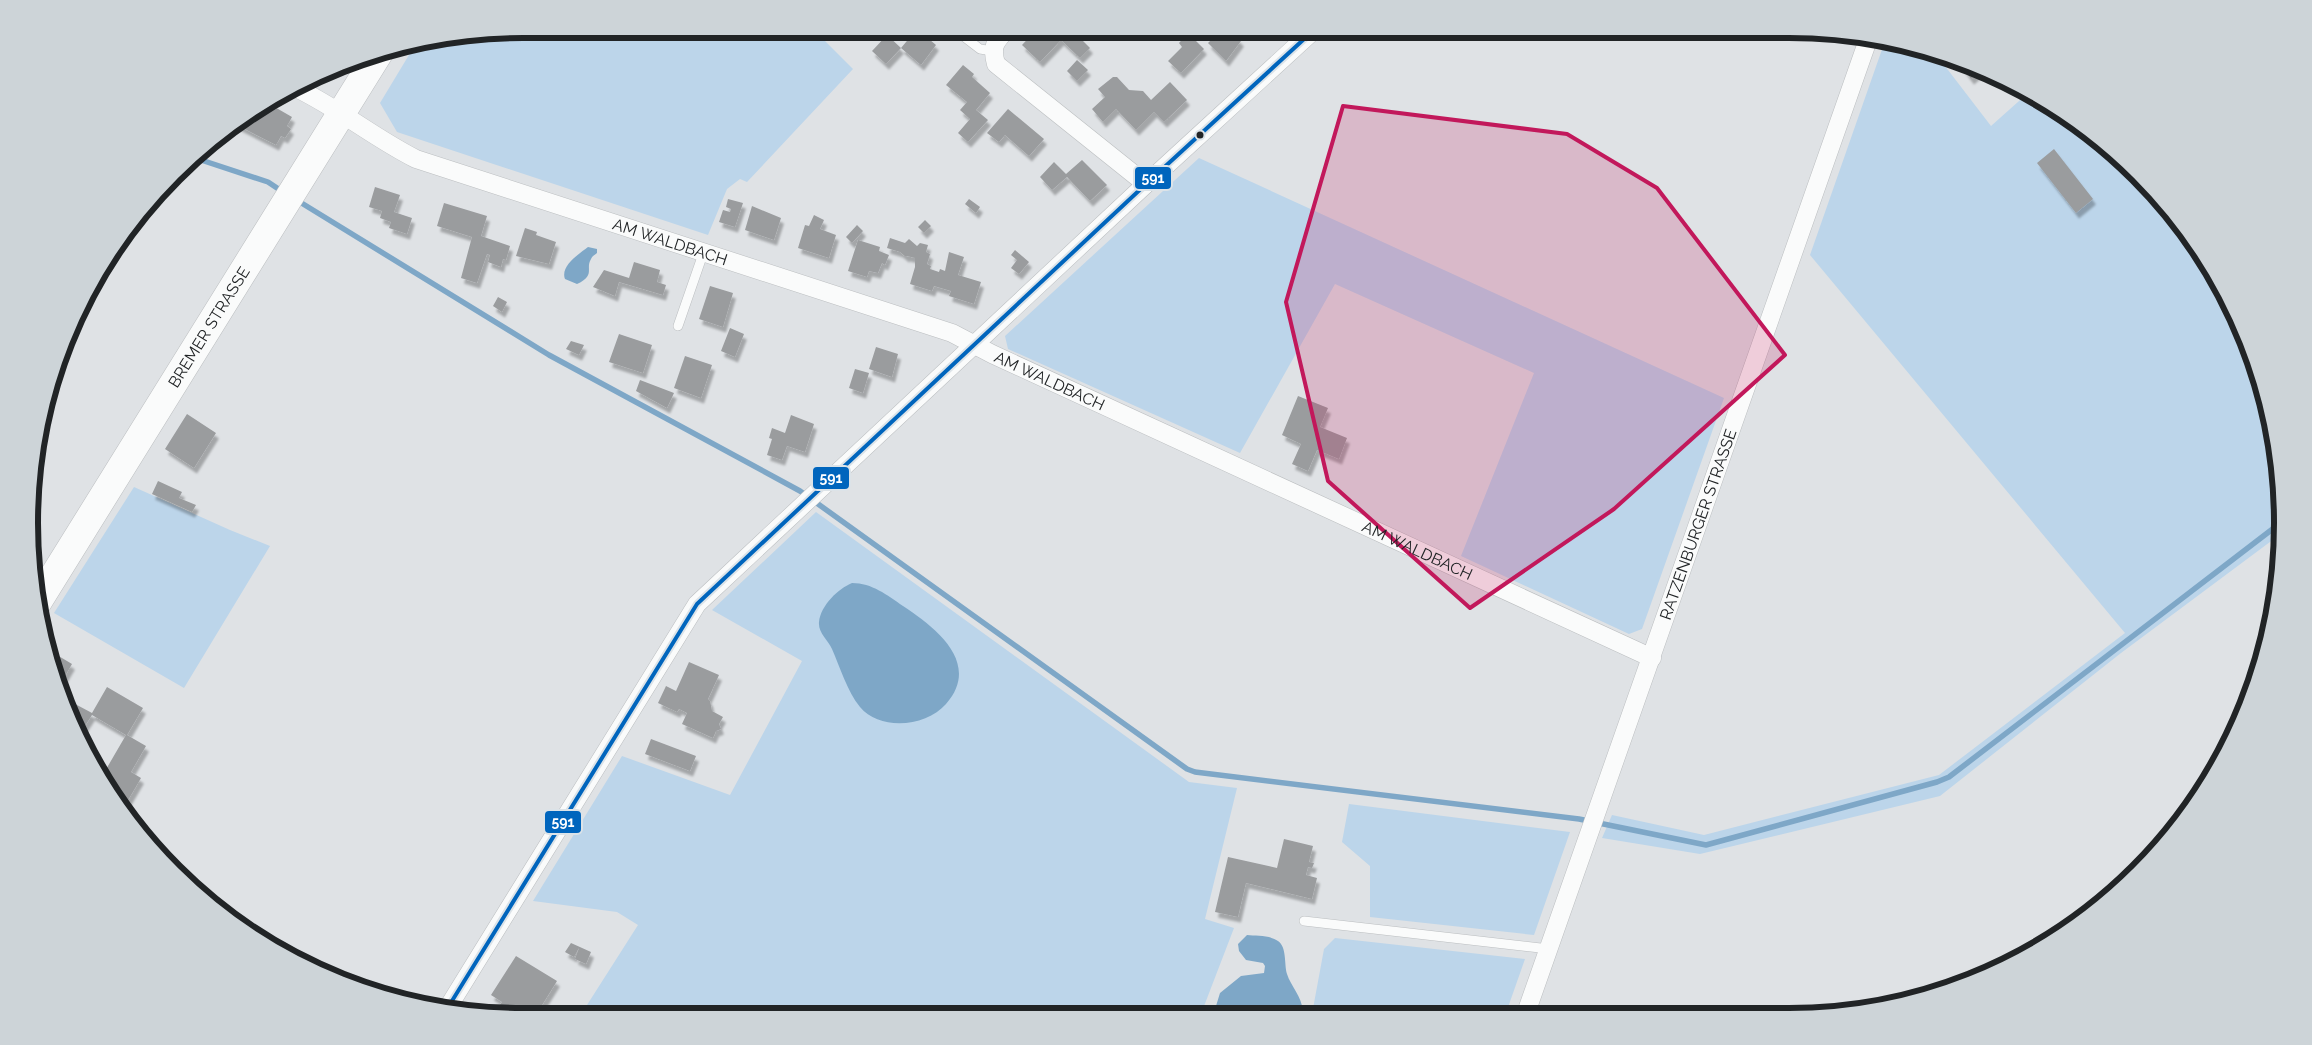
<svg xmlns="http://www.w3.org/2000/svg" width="2312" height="1045" viewBox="0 0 2312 1045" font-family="Raleway,sans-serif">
	<defs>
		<filter id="shadow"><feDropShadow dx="3" dy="5.5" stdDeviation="1" flood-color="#0004"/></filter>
	</defs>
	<rect width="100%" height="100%" fill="#dfe2e5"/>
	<path fill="#bcd5ea" d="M522,29H813L853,69L747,182L740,179L727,189L708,235L397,132L380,103L418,40Z
		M1886,38L1935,53L1991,126L2028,93L2064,112L2138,173L2200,248L2246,333L2274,426L2283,522L2282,533L2121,653L1940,796L1700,854L1602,838L1612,815L1704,835L1939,775L2125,633L1810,255Z
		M1199,158L1724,398L1642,629L1629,634L1461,556L1534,373L1335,284L1240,453L1008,349L1005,336Z
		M134,487L230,530L270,546L184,688L54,613Z
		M816,512L1189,782L1237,788L1205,919L1234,928L1201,1014L580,1016L638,925L617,912L533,901L622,756L730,795L802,661L712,610Z
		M1349,804L1570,832L1534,935L1370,917V866L1342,842Z
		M1335,938L1525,959L1506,1013L1312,1014L1324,949Z"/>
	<path fill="#7ea7c7" d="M588,247L597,249V253C595,255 592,256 591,259C585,269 596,275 577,284L565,279C560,266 579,254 588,247Z
		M852,583C872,583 887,595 903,606C935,627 982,663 946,704C926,727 880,731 860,707C847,691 840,667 832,649C828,640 818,633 819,622C821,605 838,589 852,583Z
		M1247,935C1256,936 1270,935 1278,941C1287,947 1284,964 1287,974C1291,987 1305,1000 1302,1014H1220L1216,1006L1220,993L1241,976L1264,973L1265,966L1263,963L1246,960L1239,951L1238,944Z"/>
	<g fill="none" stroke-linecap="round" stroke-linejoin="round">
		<path stroke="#7ea7c7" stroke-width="5.5" d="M192,157L268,182L283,192
			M295,199L549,355L800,491L1187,769L1195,772L1579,819L1706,845L1937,782L1949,777L2283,521"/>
	</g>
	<path fill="#9a9c9e" filter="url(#shadow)" d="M917,29L936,45L921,65L901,48Z
		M1037,29H1071L1090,48L1080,58L1061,40L1040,62L1022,45Z
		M1218,29H1228L1241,41L1226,61L1208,43L1217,34L1215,32Z
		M1188,33L1204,49L1181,73L1168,61L1182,47L1179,43Z
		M887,35L901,48L886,64L872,51Z
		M1956,59L1978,66L1983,69L1971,79Z
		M1077,60L1088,70L1077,81L1067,71Z
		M963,65L974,74L972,77L990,93L976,110L988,120L968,142L958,133L970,119L960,110L967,102L946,85Z
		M1113,77H1117L1129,90L1143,91L1151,100L1170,82L1187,100L1164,122L1154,112L1136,130L1116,109L1103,122L1092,109L1105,97L1098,89Z
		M266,102L292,117L287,126L291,129L285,138L281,136L276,145L235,124L252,112L255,114Z
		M1008,109L1044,139L1029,156L1005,135L999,142L987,133Z
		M2054,149L2093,199L2076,213L2037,163Z
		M1082,160L1107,185L1090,201L1067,177L1052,190L1040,177L1054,162L1066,174Z
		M375,187L400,195L394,212L412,218L407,234L389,228L391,222L380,218L382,211L369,207Z
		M728,199L743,203L735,227L719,222L723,210L730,212L731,209L726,207Z
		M969,199L980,207L976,213L965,204Z
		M444,203L487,216L481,236L510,246L506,260L503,259L501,267L488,262L490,255L487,254L477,283L461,278L472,237L437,226Z
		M752,206L781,218L774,240L745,230Z
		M814,215L824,220L820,229L836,235L829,258L798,248L805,225L809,226Z
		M925,220L931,226L924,233L918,227Z
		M857,225L863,231L852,243L846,237Z
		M525,228L537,232L536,235L556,242L549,264L516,256Z
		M890,238L905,243L909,239L917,246L920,243L928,245L926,252L930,254L927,264L931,266L930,269L939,272L940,269L945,271L949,252L964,257L958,275L981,282L974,304L949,296L951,291L934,286L932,291L910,284L915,267V258L907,256L906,257L900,252L887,248Z
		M858,240L880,247L879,251L889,255L885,265L882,263L878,273L869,271L867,277L848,271Z
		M1015,250L1029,262L1019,274L1011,268L1017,260L1011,255Z
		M634,262L660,270L657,282L666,285L663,295L619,282L615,296L593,287L604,270L629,278Z
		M710,286L733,293L723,327L699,319Z
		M498,297L507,302L502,312L493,306Z
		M730,328L744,334L735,357L721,351Z
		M619,334L652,345L643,373L609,362Z
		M571,341L584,345L579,355L566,349Z
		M876,347L898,354L892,377L869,369Z
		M685,356L712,365L701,398L674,388Z
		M855,369L869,373L863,393L849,388Z
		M640,380L674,393L667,408L636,391Z
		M1298,396L1328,408L1320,427L1347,438L1339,459L1317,450L1308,471L1292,464L1301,444L1282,435Z
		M187,414L216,433L194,468L165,449Z
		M791,415L814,424L805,452L787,446L782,460L767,455L772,439L769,438L772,428L785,433Z
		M158,481L182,492L179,498L196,505L192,512L152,494Z
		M47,649L72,664L58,688L55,681Z
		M689,662L719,675L708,699L710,701L712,711L723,717L719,724L721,729L716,731L713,738L682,724L687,713L679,709L677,712L658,703L666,686L676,691Z
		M107,687L143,708L127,735L146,746L131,772L141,778L127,802L112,794L101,778L126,735L92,715L79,735L62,697L92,713Z
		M651,739L696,756L690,771L645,754Z
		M1284,839L1313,846L1309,862L1314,863L1312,868L1308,867L1306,875L1317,878L1312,899L1246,883L1238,917L1215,912L1228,857L1277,868Z
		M571,943L591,952L586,964L575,959L579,948L574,957L565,952Z
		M516,956L557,981L539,1010L532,1005L525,1016L509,1015L498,1008L502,1002L491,995Z"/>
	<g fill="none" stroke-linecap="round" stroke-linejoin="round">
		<g stroke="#bbbec0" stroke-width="10">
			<path id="lane" d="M954,29L980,49L993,51
				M678,326L704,251
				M1304,921L1549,949"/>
		</g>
		<g stroke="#bbbec0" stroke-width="19">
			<g id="street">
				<path d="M1007,29C995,42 991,46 996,64L1146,184"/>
				<path id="s1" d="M294,87C337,107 374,138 416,159L952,333L992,354L1652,658"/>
				<path d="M447,1009L697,604L1146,184L1315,29"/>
				<path id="s2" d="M1526,1013L1869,37"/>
			</g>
		</g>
		<g stroke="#bbbec0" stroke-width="29">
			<g id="primary">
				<path id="s3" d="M37,603L380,51"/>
			</g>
		</g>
		<use href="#lane" stroke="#fafbfb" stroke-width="9"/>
		<use href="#street" stroke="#fafbfb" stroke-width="18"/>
		<use href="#primary" stroke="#fafbfb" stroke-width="28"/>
		<g stroke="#dce3e8" stroke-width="8">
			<path id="bus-1" d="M447,1009L697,604L1146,184L1315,29"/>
		</g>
		<use href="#bus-1" stroke="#0065bd" stroke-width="4"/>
	</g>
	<path fill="#c2185b" fill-opacity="0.2" stroke="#c2185b" stroke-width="4" stroke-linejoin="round" d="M1343,106L1567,134L1657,188L1785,355L1614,509L1470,608L1328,481L1286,302Z"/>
	<circle fill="#212426" stroke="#dce3e8" stroke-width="2" cx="1200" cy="135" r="4.5"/>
	<g text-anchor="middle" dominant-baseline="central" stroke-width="5" stroke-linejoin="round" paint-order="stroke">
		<g font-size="16" fill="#212426" stroke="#dce3e8">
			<text stroke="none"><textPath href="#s1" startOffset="409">AM WALDBACH</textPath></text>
			<text stroke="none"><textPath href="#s3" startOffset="325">BREMER STRASSE</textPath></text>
			<text stroke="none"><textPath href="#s1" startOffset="814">AM WALDBACH</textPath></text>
			<text stroke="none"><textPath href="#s2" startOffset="518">RATZENBURGER STRASSE</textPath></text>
			<text stroke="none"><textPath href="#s1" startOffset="1219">AM WALDBACH</textPath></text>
		</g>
	</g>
	<path d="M0 0H2312V1045H0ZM523 38H1789A485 485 0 0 1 2274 523V523A485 485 0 0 1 1789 1008H523A485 485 0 0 1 38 523V523A485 485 0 0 1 523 38Z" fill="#cdd4d8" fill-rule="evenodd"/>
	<path fill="none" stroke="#212426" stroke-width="6" d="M523 38H1789A485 485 0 0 1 2274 523V523A485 485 0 0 1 1789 1008H523A485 485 0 0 1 38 523V523A485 485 0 0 1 523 38Z"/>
	<g stroke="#dce3e8" stroke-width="2">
		<rect x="1134" y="166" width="38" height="24" rx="5" fill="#0065bd"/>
		<rect x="812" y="466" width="38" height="24" rx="5" fill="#0065bd"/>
		<rect x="544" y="810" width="38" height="24" rx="5" fill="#0065bd"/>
	</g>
	<g font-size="14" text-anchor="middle" font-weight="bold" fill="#fff">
		<text x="1153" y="183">591</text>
		<text x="831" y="483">591</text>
		<text x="563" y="827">591</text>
	</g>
</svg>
